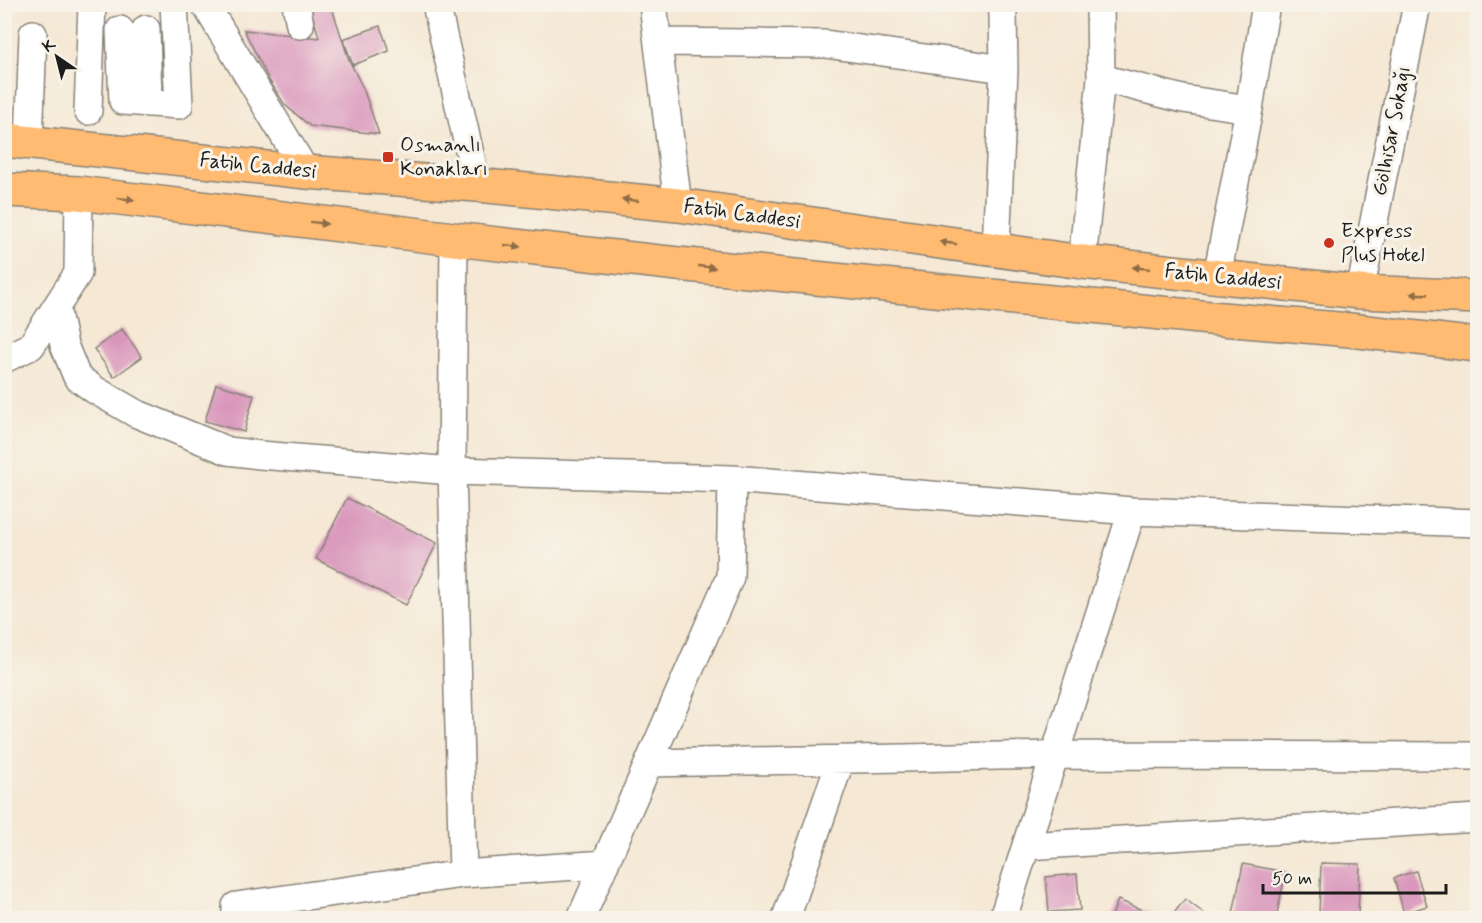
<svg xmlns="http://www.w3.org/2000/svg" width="1482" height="923" viewBox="0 0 1482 923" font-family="Mynerve,sans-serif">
	<rect width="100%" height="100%" fill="#f7f3e8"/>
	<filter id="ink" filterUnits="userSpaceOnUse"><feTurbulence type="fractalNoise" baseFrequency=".0167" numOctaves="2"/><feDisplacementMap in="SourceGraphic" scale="12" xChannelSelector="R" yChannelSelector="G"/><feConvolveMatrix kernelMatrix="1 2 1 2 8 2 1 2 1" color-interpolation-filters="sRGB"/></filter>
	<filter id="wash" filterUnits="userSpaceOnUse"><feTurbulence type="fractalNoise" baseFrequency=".008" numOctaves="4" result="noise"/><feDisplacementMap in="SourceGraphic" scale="24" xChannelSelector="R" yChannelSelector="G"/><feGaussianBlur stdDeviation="1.35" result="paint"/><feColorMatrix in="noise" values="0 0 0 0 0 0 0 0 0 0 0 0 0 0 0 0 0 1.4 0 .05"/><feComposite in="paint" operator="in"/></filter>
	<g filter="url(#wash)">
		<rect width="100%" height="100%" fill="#f5e8d4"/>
		<g id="blocks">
			<path fill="#d995bb" d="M310,5H331L349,60L363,88L379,134L310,126L285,105L269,80L244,30L319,38Z
				M380,26L389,51L353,65L343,39Z
				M122,329L142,357L114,377L94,349Z
				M216,384L254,395L244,432L205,421Z
				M347,498L437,543L406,605L316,559Z
				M1321,863L1360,864L1358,917L1319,915Z
				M1243,864L1286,872L1276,918H1256L1233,914Z
				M1416,871L1427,906L1404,913L1394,878Z
				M1077,874L1080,910L1049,912L1046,877Z
				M1185,899L1210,918H1170Z
				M1118,900L1152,914L1150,918H1111Z"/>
		</g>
	</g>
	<g filter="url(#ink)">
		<use href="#blocks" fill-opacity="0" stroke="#888278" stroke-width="1.5"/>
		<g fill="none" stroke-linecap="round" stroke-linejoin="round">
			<g stroke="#888278" stroke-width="30">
				<path id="minor" d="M205,4L306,172
					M296,4L300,25
					M436,4L477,185
					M653,4L678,205
					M146,29L148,103
					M120,30L123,101L179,105L174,4
					M658,42L825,44L1004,69
					M1101,78L1183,99L1249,109
					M88,111L92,4
					M29,143L33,34
					M454,239L452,471L463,874
					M996,249L1004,69L1003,16L1002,4
					M1082,262L1101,78L1100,4
					M1217,276L1249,109L1266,4
					M1360,292L1417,4
					M56,308L64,345L77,377L95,390L135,413L228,451L260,455L452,471L732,479L1132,511L1478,523
					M4,359L31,346L78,273L79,193
					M649,763L1055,755L1478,756
					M1026,846L1478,818
					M236,918V906L463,874L605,864
					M581,918L730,577L732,479
					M786,918L841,759
					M1003,918L1132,511"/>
			</g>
			<g stroke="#888278" stroke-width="36">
				<path id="major" d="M4,140L306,172L477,185L678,205L1082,262L1360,292L1478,297
					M4,190L79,193L454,239L678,264L1210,318L1350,330L1478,345"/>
			</g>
			<use href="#minor" stroke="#fff" stroke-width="27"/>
			<use href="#major" stroke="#ffbb71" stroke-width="33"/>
		</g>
		<defs><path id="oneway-solid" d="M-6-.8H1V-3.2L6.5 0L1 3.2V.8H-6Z" transform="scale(1.5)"/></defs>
		<g fill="#8e6c46">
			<use href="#oneway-solid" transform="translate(126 199) rotate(7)"/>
			<use href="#oneway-solid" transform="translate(630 200) rotate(-174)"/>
			<use href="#oneway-solid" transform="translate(319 223) rotate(7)"/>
			<use href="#oneway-solid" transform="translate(948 243) rotate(-172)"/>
			<use href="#oneway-solid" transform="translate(513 246) rotate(6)"/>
			<use href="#oneway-solid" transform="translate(707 267) rotate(6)"/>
			<use href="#oneway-solid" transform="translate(1141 268) rotate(-174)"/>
			<use href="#oneway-solid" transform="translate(1419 294) rotate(-178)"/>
		</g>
	</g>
	<g fill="#c8321e" stroke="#f7f3e8" stroke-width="2">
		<rect x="382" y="151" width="12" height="12" rx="3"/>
		<circle cx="1329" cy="243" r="6"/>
	</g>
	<g text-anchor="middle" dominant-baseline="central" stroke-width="6" stroke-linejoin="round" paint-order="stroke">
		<g font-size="21" fill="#1c1c1c" stroke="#f7f3e8">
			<text transform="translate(1392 131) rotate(-79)">Gölhisar Sokağı</text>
			<text transform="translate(258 166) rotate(6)">Fatih Caddesi</text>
			<text transform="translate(742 214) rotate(8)">Fatih Caddesi</text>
			<text transform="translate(1223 277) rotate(6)">Fatih Caddesi</text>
		</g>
		<g font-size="21" fill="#1c1c1c" stroke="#f7f3e8" text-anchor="start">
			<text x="400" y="145">Osmanlı<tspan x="400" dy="24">Konakları</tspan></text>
			<text x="1341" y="231">Express<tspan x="1341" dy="24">Plus Hotel</tspan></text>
		</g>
	</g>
	<rect width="1482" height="923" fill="none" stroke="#f7f3e8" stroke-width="24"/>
	<g transform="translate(57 57) rotate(325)" stroke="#f7f3e8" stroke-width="4.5" paint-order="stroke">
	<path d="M0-4.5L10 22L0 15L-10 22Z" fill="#1c1c1c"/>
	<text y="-9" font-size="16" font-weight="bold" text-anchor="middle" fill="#1c1c1c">K</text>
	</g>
	<path d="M1263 884v9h183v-9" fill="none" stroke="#1c1c1c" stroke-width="3"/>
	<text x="1272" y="884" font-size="18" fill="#1c1c1c" stroke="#f7f3e8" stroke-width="4.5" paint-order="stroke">50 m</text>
</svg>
